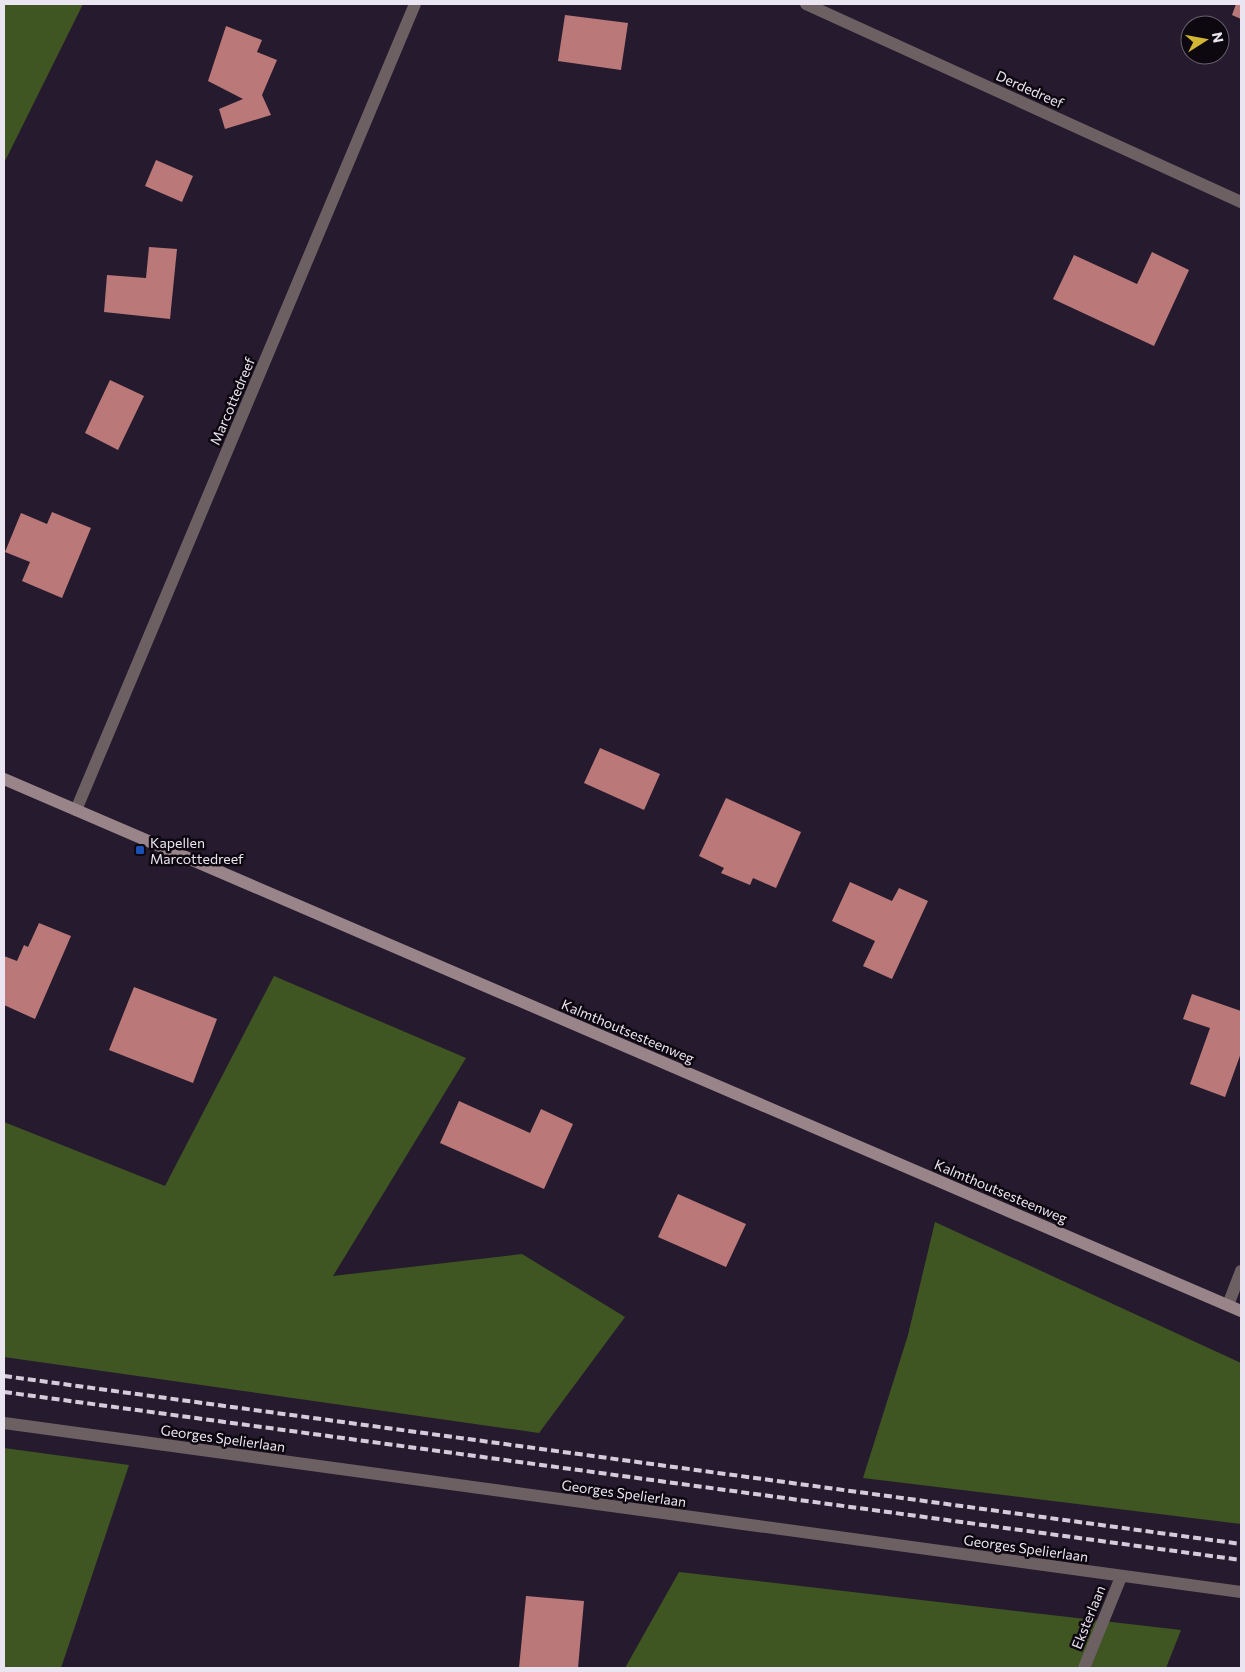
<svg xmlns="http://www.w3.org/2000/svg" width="1245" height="1672" viewBox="0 0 1245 1672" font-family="Commissioner,sans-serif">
	<rect width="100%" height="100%" fill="#261b2e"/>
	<path fill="#405622" d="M4,4H83L4,163Z
		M274,976L466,1058L333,1276L522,1254L625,1317L539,1433L4,1357V1122L165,1186Z
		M935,1222L1241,1363V1524L863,1478L908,1335Z
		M4,1448L129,1465L61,1668H4Z
		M679,1572L1181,1630L1166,1668H625Z"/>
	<path fill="#ba7978" d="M1236,4H1241V19L1232,15Z
		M565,15L628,23L621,70L558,61Z
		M226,26L262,40L257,52L277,60L262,95L271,115L225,129L219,109L243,99L208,81Z
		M156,160L193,176L182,202L145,186Z
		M149,247L177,249L170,319L104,312L107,275L146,278Z
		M1152,252L1189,270L1154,346L1053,299L1074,255L1137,284Z
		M110,380L144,396L118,450L85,433Z
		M52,512L91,528L62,598L22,581L30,562L5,552L21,513L47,524Z
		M600,748L660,774L644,810L584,783Z
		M726,798L801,832L776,888L753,878L750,885L721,873L724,868L699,856Z
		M850,882L892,901L899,888L928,901L892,979L863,966L875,941L832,921Z
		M39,923L71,936L35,1019L4,1005V956L17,961L24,945L28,947Z
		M134,987L217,1019L193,1083L109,1050Z
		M1192,994L1241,1011V1053L1225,1097L1190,1084L1210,1028L1183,1019Z
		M459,1101L530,1133L541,1109L573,1124L544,1189L440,1143Z
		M678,1194L746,1224L726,1267L658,1237Z
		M526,1596L584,1601L578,1668H519Z"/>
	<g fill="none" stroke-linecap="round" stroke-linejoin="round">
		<path stroke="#6d6063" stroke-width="12" d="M806,4L1241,202
			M76,810L415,4
			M1228,1305L1241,1271
			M4,1423L1241,1592
			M1084,1668L1121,1577"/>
		<path stroke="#99848a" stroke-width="12" d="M4,779L1241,1311"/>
		<path stroke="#d4ccda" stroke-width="4" stroke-dasharray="8 4" stroke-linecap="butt" d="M4,1376L1241,1544
			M4,1392L1241,1560"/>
	</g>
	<rect fill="#1a4fb4" stroke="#0d0810" stroke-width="2" x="135" y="845" width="10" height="10" rx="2.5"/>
	<g text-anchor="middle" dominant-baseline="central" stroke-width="5" stroke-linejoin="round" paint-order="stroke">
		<g font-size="14" fill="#ebe4f1" stroke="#0d0810">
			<text transform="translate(1030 89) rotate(24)">Derdedreef</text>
			<text transform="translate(232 401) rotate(-67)">Marcottedreef</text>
			<text transform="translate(628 1031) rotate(23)">Kalmthoutsesteenweg</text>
			<text transform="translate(1001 1191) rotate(23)">Kalmthoutsesteenweg</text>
			<text transform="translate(223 1438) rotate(8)">Georges Spelierlaan</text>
			<text transform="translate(624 1493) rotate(8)">Georges Spelierlaan</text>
			<text transform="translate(1026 1548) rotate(8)">Georges Spelierlaan</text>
			<text transform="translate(1088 1617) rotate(-68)">Eksterlaan</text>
		</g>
		<g font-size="14" fill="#ebe4f1" stroke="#0d0810" text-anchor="start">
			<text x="150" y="842">Kapellen<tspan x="150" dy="16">Marcottedreef</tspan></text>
		</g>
	</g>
	<rect width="1245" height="1672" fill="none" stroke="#ebe4f1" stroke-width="10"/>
	<g transform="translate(1205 40) rotate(79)"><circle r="24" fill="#0d0810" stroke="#66606a"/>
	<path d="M0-4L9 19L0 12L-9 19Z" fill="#d2b635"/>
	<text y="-8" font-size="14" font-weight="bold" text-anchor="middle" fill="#ebe4f1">N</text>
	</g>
</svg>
